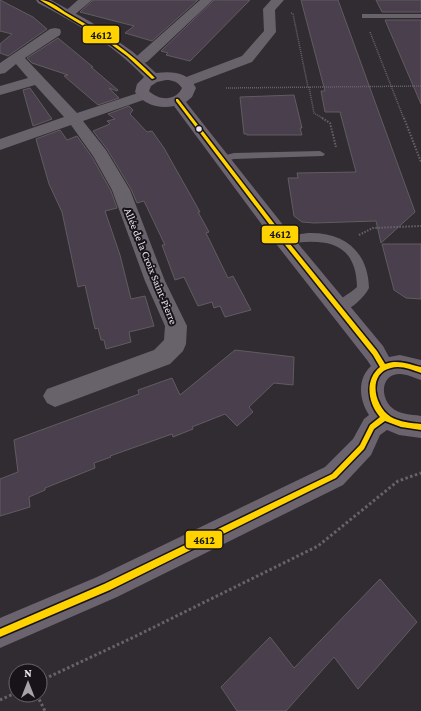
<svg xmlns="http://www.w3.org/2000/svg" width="421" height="711" viewBox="0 0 421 711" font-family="'Crimson Pro',serif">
	<rect width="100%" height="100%" fill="#312c32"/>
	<path fill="#4a3f4c" stroke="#605c61" d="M0,0L33,17L47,29L8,56L0,53V44L12,34L0,31Z
		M93,0H198L152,41L125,33L134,26L80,12Z
		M214,0H250L190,61L166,55L168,53L161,51Z
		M301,0H338L415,212L381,243L376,221L314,223L302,222L294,216L288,178H298L297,173L356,172L340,112H325L321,91H325Z
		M376,0H421V12H382Z
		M385,20H421V104Z
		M58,38L93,67H91L118,90L117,91L109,88L119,98L98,105L64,76L68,75L32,63L27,58Z
		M30,88L52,119L33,126L23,90Z
		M294,95L302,128H300L302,135H247V134H244L240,97Z
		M129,106L133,110L130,114L147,132L152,131L164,148L200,212H198L209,232L206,233L228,278L233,276L251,310L225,317L220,306L214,308L212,302L198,306L184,277L175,280L162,245H165L144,201L137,203L131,189L107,149L93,131L110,124L107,121L115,119L108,114Z
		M60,130L67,140L77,136L92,157L111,191L117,208L105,211L120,255L131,299L145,296L154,326L129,332L131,342L106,349L104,340H101L98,328L95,329L85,285L78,287L62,212L49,184L36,139Z
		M382,244H421V299L406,298L394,290Z
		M235,350L294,357L293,385L274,383L249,407L253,412L237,426L225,414L192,427L193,429L173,437L172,434L110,456L111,457L94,463L95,468L45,488V490L29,497L30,507L0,516V479L18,472L14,440L139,394L138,390L172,378L180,395Z
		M380,579L417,622L358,689L334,657L286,711H237L221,687L270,637L294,668Z"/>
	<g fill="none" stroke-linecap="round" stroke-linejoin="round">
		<path stroke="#68636a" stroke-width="1.5" stroke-dasharray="1 1" stroke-linecap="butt" d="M291,13L293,14L308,87
			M370,32L404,119
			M309,87L314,113L324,119
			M226,88L421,86"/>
		<path stroke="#68636a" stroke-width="2" stroke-dasharray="1.5 1.5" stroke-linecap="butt" d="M322,118L330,123L336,147
			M404,118L421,162
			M359,235L373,228L421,226"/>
		<path stroke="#68636a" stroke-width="3" stroke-dasharray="2.5 2.5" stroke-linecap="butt" d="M40,681L134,637L318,546L398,481L421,473
			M37,695L45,711
			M0,700L16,693"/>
		<path fill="#68626a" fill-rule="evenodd" d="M362,14H421V18H362Z
			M320,151L325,154L323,156L234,159L221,162L216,159L218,157L234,153Z
			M308,233C344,232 368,251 369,288C364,298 346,315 335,312L333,308C337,299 350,294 357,287C356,238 321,239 284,244L280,243L278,240L280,237Z"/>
		<path fill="#68626a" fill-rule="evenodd" d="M78,0H92L72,17H64L62,14Z
			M200,0H213L147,62L136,65L131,64L129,61L131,58L137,56Z
			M271,0H284L275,10L276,32L252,62L191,85L186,86L181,85L179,82L181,79L242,56L264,31L263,9Z
			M55,28L60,29L61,32L60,35L25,58L77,113L144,91L149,92L151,95L149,98L83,121L106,150L130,190L165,281L187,326L186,344L183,351L170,364L55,407L47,403L43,396L47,389L154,350L164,340L165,326L145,281L112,190L93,156L71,125L0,150V139L64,117L35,85L0,95V86L28,78L16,64L5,73L0,74V63L50,29Z"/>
		<path fill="#6b636e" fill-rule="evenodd" d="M36,0H51L91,22L133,52L156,73C173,71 188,72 196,88L192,97L186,102L291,235L383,346L389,357L400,355L421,360V380C415,378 406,374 400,374C381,374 380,396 391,407C399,415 411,414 421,416V438L399,435L387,430L380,435L371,455L343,485L117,597L0,648V618L97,577L325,467L353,439L364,419L369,415C359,400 357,379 371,366L367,360L277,245L174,106C159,109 144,105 135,92L137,84L144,77C114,45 76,23 38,3ZM166,80C173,80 178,82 182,88C176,101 159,101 149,91L151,86L157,82Z"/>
		<g stroke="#181319" stroke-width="3">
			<path id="bus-1" d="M40,0C49,0 58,7 65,12C97,30 130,51 155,78L152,79L127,56L100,36Z
				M176,99H178L286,239L377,351L385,364C397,359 409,364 421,367V373C412,370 401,365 391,368C367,373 374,407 391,417C400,422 411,423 421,424V430L401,427L385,421L374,429L364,449L336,478L110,590L0,637V629L104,584L332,474L360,445L370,425L380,417C368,403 364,380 380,367L373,355L282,241L176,101Z"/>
		</g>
		<use href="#bus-1" fill="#ffd300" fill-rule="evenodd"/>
	</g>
	<circle fill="#e7e1e9" stroke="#181319" stroke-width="1.5" cx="199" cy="129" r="3.5"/>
	<g text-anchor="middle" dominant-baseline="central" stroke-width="4" stroke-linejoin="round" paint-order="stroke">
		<g font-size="11" fill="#e7e1e9" stroke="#181319">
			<text transform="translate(151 266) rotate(68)">Allée de la Croix Saint-Pierre</text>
		</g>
	</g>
	<g stroke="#181319" stroke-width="1.5">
		<rect x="82" y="25" width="38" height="19" rx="4" fill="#ffd300"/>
		<rect x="261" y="225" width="38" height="19" rx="4" fill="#ffd300"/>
		<rect x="185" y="530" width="38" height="19" rx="4" fill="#ffd300"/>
	</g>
	<g font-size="11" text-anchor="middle" font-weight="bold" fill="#111">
		<text x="101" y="39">4612</text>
		<text x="280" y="238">4612</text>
		<text x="204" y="544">4612</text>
	</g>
	<g transform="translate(28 683)"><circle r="19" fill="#181319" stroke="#6b656c"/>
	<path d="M0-3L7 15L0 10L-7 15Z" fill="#a7a2a9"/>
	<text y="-6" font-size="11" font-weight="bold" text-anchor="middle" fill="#e7e1e9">N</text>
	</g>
</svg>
